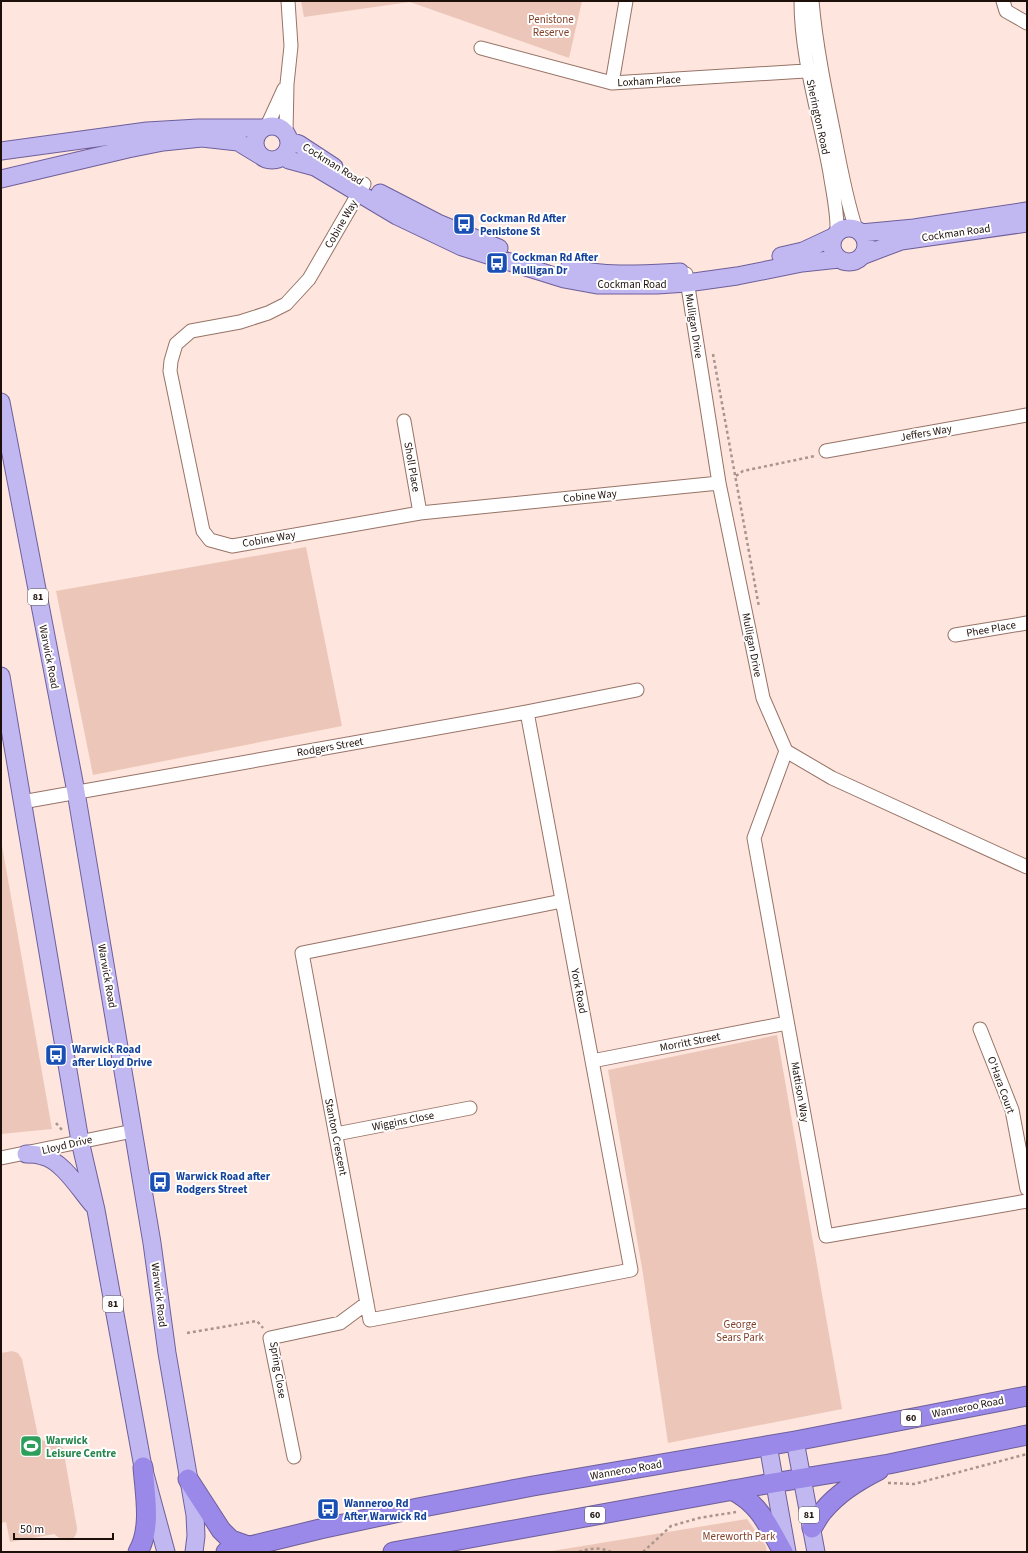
<svg xmlns="http://www.w3.org/2000/svg" width="1028" height="1553" viewBox="0 0 1028 1553" font-family="'Source Sans 3',sans-serif">
	<rect width="100%" height="100%" fill="#fee5dd"/>
	<path fill="#ecc7b9" d="M301,1H582L569,58L410,2L304,17Z
		M306,547L342,726L93,775L56,591Z
		M1,840L52,1129L1,1134Z
		M777,1035L842,1409L668,1443L643,1274L608,1070Z
		M12,1351L18,1353L22,1359L38,1436C44,1445 55,1441 63,1448L77,1528C77,1543 63,1543 54,1534L10,1542L6,1522L1,1523V1353Z
		M747,1519L766,1546L767,1552H546Z"/>
	<g fill="none" stroke-linecap="round" stroke-linejoin="round">
		<g stroke="#977367" stroke-width="15">
			<path id="minor" d="M801,1C801,59 820,116 830,173C833,193 838,213 837,233
				M812,1C816,46 825,90 834,134C840,166 846,199 856,229
				M1003,1L1006,11L1027,23
				M481,48L612,83L821,70
				M612,83L626,1
				M267,126L284,89
				M286,133L287,84L291,46L288,1
				M364,184L309,279L286,304L268,313L240,322L191,331L176,344L171,361L170,371L203,531L210,540L232,546L420,513L719,483
				M686,274L719,483L763,698L786,751L832,778L1027,867
				M404,421L420,513
				M826,451L1027,415
				M955,635L1027,623
				M527,712L631,1270L370,1320L302,953L562,901
				M786,751L754,838L826,1236L1027,1201
				M22,802L527,712L637,690
				M980,1029L1012,1110L1027,1189
				M592,1061L787,1023
				M336,1134L470,1108
				M1,1158L133,1131
				M294,1457L270,1338L340,1323L367,1303"/>
		</g>
		<g stroke="#6e5f9b" stroke-width="19">
			<path id="major" d="M255 143a17 17 0 1 1 34 0a17 17 0 1 1-34 0Z
				M290,141L299,144L334,167
				M1,151L147,131L198,128H262
				M284,156L289,160L315,167L397,216L462,247L564,279L597,285H657L687,283L737,276L802,263L839,259
				M1,179L128,149L163,142L202,138L238,142L261,156
				M380,193L438,223L499,248
				M832 245a17 17 0 1 1 34 0a17 17 0 1 1-34 0Z
				M861,233L914,228L1027,211
				M864,255L901,241L1027,223
				M781,256L803,251L833,237
				M569,268C605,277 643,274 680,272
				M1,402L76,792L152,1243L167,1353L195,1515L196,1536L194,1552
				M1,676L80,1141L96,1210L143,1467L166,1552
				M26,1154C31,1154 37,1154 42,1156C62,1160 80,1190 93,1205
				M795,1441L816,1552
				M768,1445L787,1552"/>
		</g>
		<g stroke="#6e5f9b" stroke-width="21">
			<path id="highway" d="M188,1479L221,1530L231,1540L248,1546
				M732,1490C760,1504 768,1526 783,1552
				M812,1528C816,1522 819,1515 824,1510C838,1493 859,1480 879,1470
				M138,1552C152,1528 145,1494 143,1467
				M226,1552L320,1529L418,1508L533,1486L795,1441L1027,1396
				M393,1552L761,1485L889,1464L1027,1435"/>
		</g>
		<path stroke="#aa958e" stroke-width="2.5" stroke-dasharray="3 3" stroke-linecap="butt" d="M713,354L759,607
			M736,476L743,471L815,456
			M56,1123L62,1130
			M187,1333L257,1321L263,1328
			M888,1483L914,1484L1027,1454
			M579,1552C590,1548 600,1547 611,1552
			M643,1552L671,1526L699,1518L736,1512"/>
		<use href="#minor" stroke="#fff" stroke-width="13"/>
		<use href="#major" stroke="#c2b8f1" stroke-width="17"/>
		<use href="#highway" stroke="#9a89e8" stroke-width="19"/>
	</g>
	<defs>
		<g id="bus-square" transform="scale(1.15)"><rect x="-9" y="-9" width="18" height="18" rx="4" fill="#1a4fb4" stroke="#fff"/><path d="M-5-6H5V4H4V6H2V4H-2V6H-4V4H-5ZM-3.5-4V0h7V-4ZM-3.5 1.2v1.5H-2V1.2ZM2 1.2v1.5H3.5V1.2Z" fill="#fff"/></g>
		<g id="stadium-square" transform="scale(1.15)"><rect x="-9" y="-9" width="18" height="18" rx="4" fill="#2e9e5b" stroke="#fff"/><path d="M0-5a6.5 5 0 1 0 0 10a6.5 5 0 1 0 0-10ZM-3.5-1.8h7v3.6h-7Z" fill="#fff"/></g>
	</defs>
	<g fill-rule="evenodd">
		<use href="#bus-square" x="464" y="224"/>
		<use href="#bus-square" x="497" y="263"/>
		<use href="#bus-square" x="56" y="1055"/>
		<use href="#bus-square" x="160" y="1182"/>
		<use href="#stadium-square" x="31" y="1446"/>
		<use href="#bus-square" x="328" y="1509"/>
	</g>
	<g text-anchor="middle" dominant-baseline="central" stroke-width="4" stroke-linejoin="round" paint-order="stroke">
		<g fill="#fff" stroke="#615854" stroke-width="1">
			<rect x="28" y="589" width="20" height="16" rx="3"/>
			<rect x="103" y="1296" width="20" height="16" rx="3"/>
			<rect x="901" y="1410" width="20" height="16" rx="3"/>
			<rect x="585" y="1507" width="20" height="16" rx="3"/>
			<rect x="799" y="1507" width="20" height="16" rx="3"/>
		</g>
		<g font-size="10" font-weight="bold" fill="#1d100b">
			<text x="38" y="597">81</text>
			<text x="113" y="1304">81</text>
			<text x="911" y="1418">60</text>
			<text x="595" y="1515">60</text>
			<text x="809" y="1515">81</text>
		</g>
		<g font-size="11" fill="#834129" stroke="#fff">
			<text x="551" y="19">Penistone<tspan x="551" dy="13">Reserve</tspan></text>
			<text x="740" y="1324">George<tspan x="740" dy="13">Sears Park</tspan></text>
			<text x="739" y="1536">Mereworth Park</text>
		</g>
		<g font-size="11" fill="#1d100b" stroke="#fff">
			<text transform="translate(649 81) rotate(-3)">Loxham Place</text>
			<text transform="translate(818 117) rotate(78)">Sherington Road</text>
			<text transform="translate(333 164) rotate(32)">Cockman Road</text>
			<text transform="translate(341 224) rotate(-60)">Cobine Way</text>
			<text transform="translate(956 233) rotate(-8)">Cockman Road</text>
			<text x="632" y="284">Cockman Road</text>
			<text transform="translate(694 326) rotate(81)">Mulligan Drive</text>
			<text transform="translate(926 433) rotate(-10)">Jeffers Way</text>
			<text transform="translate(412 467) rotate(80)">Sholl Place</text>
			<text transform="translate(590 496) rotate(-6)">Cobine Way</text>
			<text transform="translate(269 539) rotate(-10)">Cobine Way</text>
			<text transform="translate(991 629) rotate(-10)">Phee Place</text>
			<text transform="translate(752 645) rotate(79)">Mulligan Drive</text>
			<text transform="translate(49 657) rotate(79)">Warwick Road</text>
			<text transform="translate(330 747) rotate(-10)">Rodgers Street</text>
			<text transform="translate(107 976) rotate(80)">Warwick Road</text>
			<text transform="translate(579 991) rotate(79)">York Road</text>
			<text transform="translate(690 1042) rotate(-11)">Morritt Street</text>
			<text transform="translate(1001 1085) rotate(70)">O'Hara Court</text>
			<text transform="translate(800 1092) rotate(80)">Mattison Way</text>
			<text transform="translate(403 1121) rotate(-11)">Wiggins Close</text>
			<text transform="translate(336 1137) rotate(79)">Stanton Crescent</text>
			<text transform="translate(67 1145) rotate(-13)">Lloyd Drive</text>
			<text transform="translate(159 1295) rotate(83)">Warwick Road</text>
			<text transform="translate(278 1370) rotate(81)">Spring Close</text>
			<text transform="translate(968 1407) rotate(-11)">Wanneroo Road</text>
			<text transform="translate(626 1470) rotate(-10)">Wanneroo Road</text>
		</g>
		<g font-size="11" font-weight="bold" fill="#164399" stroke="#fff" text-anchor="start">
			<text x="480" y="218">Cockman Rd After<tspan x="480" dy="13">Penistone St</tspan></text>
			<text x="512" y="257">Cockman Rd After<tspan x="512" dy="13">Mulligan Dr</tspan></text>
			<text x="72" y="1049">Warwick Road<tspan x="72" dy="13">after Lloyd Drive</tspan></text>
			<text x="176" y="1176">Warwick Road after<tspan x="176" dy="13">Rodgers Street</tspan></text>
			<text x="344" y="1503">Wanneroo Rd<tspan x="344" dy="13">After Warwick Rd</tspan></text>
		</g>
		<g font-size="11" font-weight="bold" fill="#27864d" stroke="#fff" text-anchor="start">
			<text x="46" y="1440">Warwick<tspan x="46" dy="13">Leisure Centre</tspan></text>
		</g>
	</g>
	<rect width="1028" height="1553" fill="none" stroke="#1d100b" stroke-width="4"/>
	<path d="M14 1533v6h99v-6" fill="none" stroke="#1d100b" stroke-width="2"/>
	<text x="20" y="1533" font-size="12" fill="#1d100b" stroke="#ffffff" stroke-width="3" paint-order="stroke">50 m</text>
</svg>
